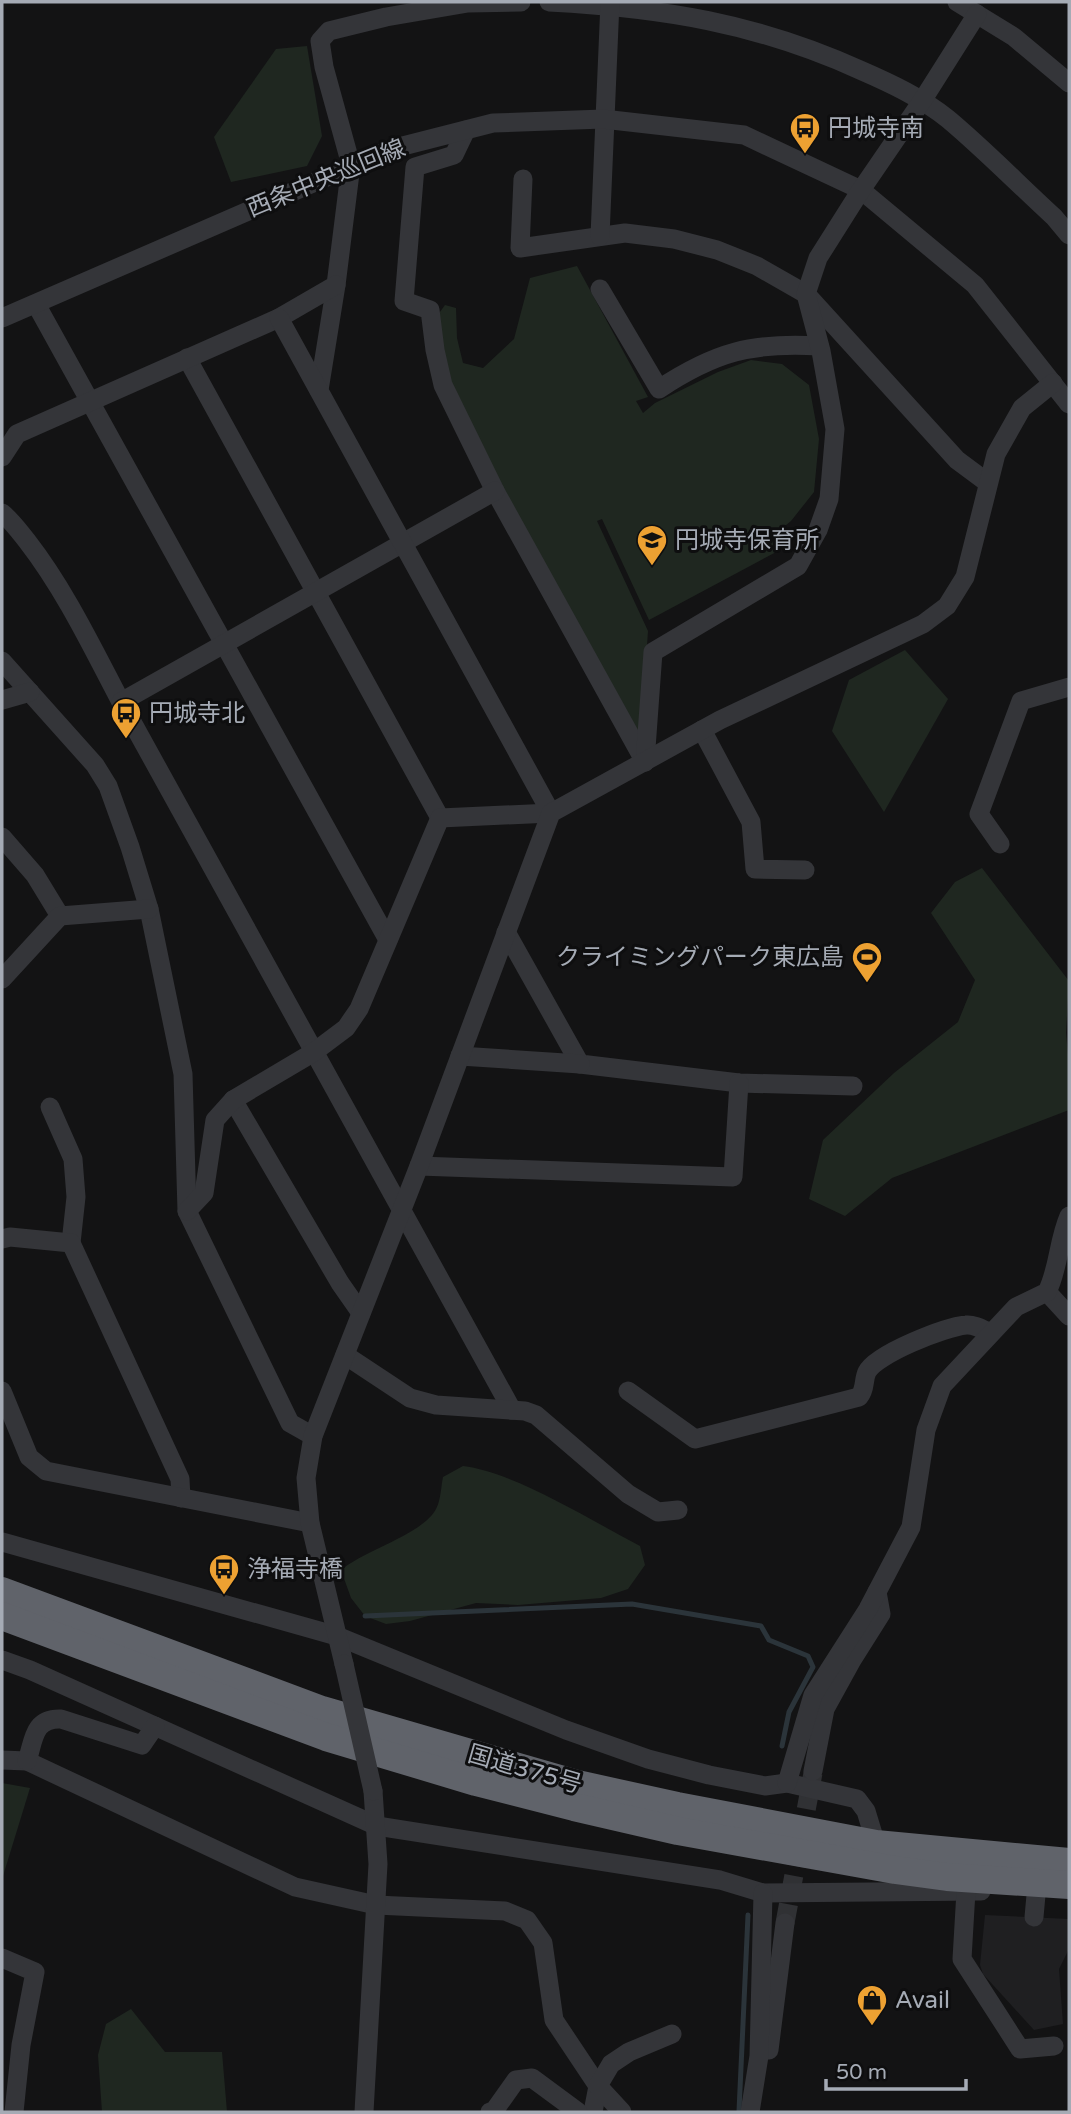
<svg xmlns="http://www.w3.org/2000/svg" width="1071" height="2114" font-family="'Varela Round','Noto Sans JP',sans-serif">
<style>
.built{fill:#1f1f21}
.green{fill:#1f2720}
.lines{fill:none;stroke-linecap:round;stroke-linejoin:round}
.stream{stroke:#2b343a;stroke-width:5}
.minor-tunnel{stroke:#303134;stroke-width:19;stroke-dasharray:19 10;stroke-linecap:butt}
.minor{stroke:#343539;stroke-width:19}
.highway{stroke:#60636a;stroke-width:28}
.minor-bridge{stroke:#343539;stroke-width:19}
.labels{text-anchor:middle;stroke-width:6;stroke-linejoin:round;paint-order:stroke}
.poi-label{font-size:24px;fill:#a5abb5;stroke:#0e0e0f;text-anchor:start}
.street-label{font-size:24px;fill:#a5abb5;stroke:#0e0e0f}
</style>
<rect width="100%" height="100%" fill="#131314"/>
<polygon class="built" points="985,1915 1069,1919 1069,1949 1059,1969 1063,2024 1034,2030 983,1974 980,1965"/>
<g class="green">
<polygon points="307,46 322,136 307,166 231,182 214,137 276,49"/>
<polygon points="577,266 648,397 636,401 643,413 655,403 718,372 751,360 782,364 809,385 819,439 814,492 791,521 780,530 767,531 778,551 649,620 602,519 597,521 648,631 641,733 635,728 516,515 448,377 437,316 445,305 456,308 457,338 463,363 483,368 514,339 530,278"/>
<polygon points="905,650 948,699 884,812 832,731 849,680"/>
<polygon points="982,868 1069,981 1066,1033 1069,1065 1069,1110 892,1178 845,1216 809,1199 823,1140 894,1073 958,1022 975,980 931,913 955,882"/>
<path d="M 463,1466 C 514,1472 592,1521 640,1546 L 645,1565 L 628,1589 L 601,1598 L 518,1605 L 476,1603 L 410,1621 L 386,1624 L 365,1616 L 351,1598 L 341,1570 C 365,1550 423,1534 436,1509 C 441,1500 441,1486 443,1477 Z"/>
<polygon points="2,1783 30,1788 3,1876 2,1876"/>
<polygon points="131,2009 165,2052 222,2052 227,2112 102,2112 98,2055 106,2024"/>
</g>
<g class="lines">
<g class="stream">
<polyline points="365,1616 632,1604 761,1626 769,1640 808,1656 813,1667 789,1712 782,1746"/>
<polyline points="739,2111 748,1915"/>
</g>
<polyline class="minor-tunnel" points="785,1923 813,1773"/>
<g class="minor">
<path d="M 549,2 C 662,8 756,23 860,70 C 890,83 922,98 948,119 C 985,150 1019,185 1054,217 L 1069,235"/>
<polyline points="957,2 1014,37 1069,83"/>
<polyline points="466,130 454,155 415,167 404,301 430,310 435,350 443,385 495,491 645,762"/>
<polyline points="523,179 520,248 625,233 674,239 717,250 757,266 806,294 957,460 988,483"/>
<polyline points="600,236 610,2"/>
<path d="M 600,289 L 659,389 C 715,352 752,342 819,346"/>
<polyline points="36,304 388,940"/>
<polyline points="2,318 391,149 493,123 603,119 744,135 861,190 975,285 1069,404"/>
<polyline points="187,358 440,818"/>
<polyline points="319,390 336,285 351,165 324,67 320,41 329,31 386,17 468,3 521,2"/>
<polyline points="2,457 17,434 279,318 336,285"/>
<path d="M 2,513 C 12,521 19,531 27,541 C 65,590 92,647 121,702 L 512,1410"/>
<polyline points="2,661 95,765 108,786 130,847 149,909 183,1074 187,1211 290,1423 313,1436"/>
<polyline points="2,700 30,692"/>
<polyline points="121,702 495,491"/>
<polyline points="702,730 751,822 755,869 805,870"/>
<polyline points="645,762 653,652 798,566 818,530 829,499 835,429 821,351 806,294 818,258 861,190 922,101 977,14"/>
<polyline points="2,837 35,875 60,916"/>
<polyline points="1000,844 979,814 1021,701 1069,687"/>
<polyline points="506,932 580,1064 739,1083 853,1086"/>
<polyline points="2,979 60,916 149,909"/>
<polyline points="460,1056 580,1064"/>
<polyline points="233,1100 340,1283 361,1313"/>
<polyline points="50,1107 73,1159 76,1197 71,1243"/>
<polyline points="419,1166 733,1177 739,1083"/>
<polyline points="187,1211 204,1193 215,1120 233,1100 314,1052 346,1028 359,1009 440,818 551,813 279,318"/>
<polyline points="2,1239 10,1237 71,1243 180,1479 181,1498"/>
<polyline points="1047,1292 1069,1316"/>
<polyline points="345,1355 410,1398 436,1405 525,1411 536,1415 628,1494 658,1512 678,1510"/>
<polyline points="2,1391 29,1457 46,1471 310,1523"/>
<path d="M 628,1391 L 695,1439 L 859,1397 C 866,1389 863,1380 867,1372 C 876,1354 945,1327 966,1325 C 974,1324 984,1330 991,1333"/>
<polyline points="2,1542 337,1636 566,1730 648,1759 709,1775 765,1786 787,1783 857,1799 866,1811 876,1844"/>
<polyline points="2,1660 30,1670 377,1826 720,1880 763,1893 981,1891"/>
<polyline points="344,1664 310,1523 306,1478 313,1436 419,1166 551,813 720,720 923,624 947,606 965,577 996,454 1022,408 1053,383"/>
<polyline points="2,1760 27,1761 295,1887 376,1905 505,1911 527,1920 543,1943 554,2020 598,2086 593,2112"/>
<path d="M 27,1761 C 34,1740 33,1718 61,1719 L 142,1745 L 155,1726"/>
<polyline points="813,1771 825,1709 852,1660 881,1614 877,1592"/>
<path d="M 787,1783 L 813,1695 L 868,1609 L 911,1527 L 926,1430 L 942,1386 L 1016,1307 L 1047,1292 C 1059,1268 1058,1241 1069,1216"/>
<polyline points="966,1891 962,1959 1020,2049 1054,2046"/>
<polyline points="1034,1917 1037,1884"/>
<polyline points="2,1958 35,1972 21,2045 14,2112"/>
<polyline points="769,2050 785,1923"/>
<polyline points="364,2112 378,1864 373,1791"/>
<polyline points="490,2112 494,2111 516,2080 532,2078 578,2112"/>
<polyline points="622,2112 598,2086 611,2064 629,2052 672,2034"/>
<polyline points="750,2112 759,2056 763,1893"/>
</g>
<g class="highway">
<polyline points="2,1591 322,1710 577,1784 677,1806 876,1844 1069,1862"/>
<polyline points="2,1616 326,1737 476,1782 574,1807 678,1831 895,1870 947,1877 1069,1885"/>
</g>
<polyline class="minor-bridge" points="344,1664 373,1791"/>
</g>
<defs>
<g id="bus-pin" transform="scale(1.575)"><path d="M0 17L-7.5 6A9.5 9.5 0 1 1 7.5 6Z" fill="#eda132" stroke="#0e0e0f"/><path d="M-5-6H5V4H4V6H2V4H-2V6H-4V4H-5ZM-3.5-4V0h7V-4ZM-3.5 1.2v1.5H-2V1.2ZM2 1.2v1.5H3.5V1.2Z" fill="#111"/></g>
<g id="school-pin" transform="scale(1.575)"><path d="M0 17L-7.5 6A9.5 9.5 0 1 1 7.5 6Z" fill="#eda132" stroke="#0e0e0f"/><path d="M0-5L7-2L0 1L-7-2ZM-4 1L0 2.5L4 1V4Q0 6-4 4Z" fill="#111"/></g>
<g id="stadium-pin" transform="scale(1.575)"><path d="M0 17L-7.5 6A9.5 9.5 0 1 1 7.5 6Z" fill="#eda132" stroke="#0e0e0f"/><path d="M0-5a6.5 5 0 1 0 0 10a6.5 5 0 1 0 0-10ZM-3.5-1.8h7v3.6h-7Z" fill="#111"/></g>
<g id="shop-pin" transform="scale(1.575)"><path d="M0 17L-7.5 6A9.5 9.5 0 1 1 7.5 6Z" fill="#eda132" stroke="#0e0e0f"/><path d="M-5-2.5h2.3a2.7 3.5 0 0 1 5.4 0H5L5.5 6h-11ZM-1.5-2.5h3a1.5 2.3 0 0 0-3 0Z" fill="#111"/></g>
</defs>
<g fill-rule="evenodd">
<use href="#bus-pin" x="805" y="128"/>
<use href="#school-pin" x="652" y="540"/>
<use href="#bus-pin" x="126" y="713"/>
<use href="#stadium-pin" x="867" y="957"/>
<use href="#bus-pin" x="224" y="1569"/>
<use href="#shop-pin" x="872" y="2000"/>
</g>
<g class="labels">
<g class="poi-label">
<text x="828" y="136">円城寺南</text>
<text x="675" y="548">円城寺保育所</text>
<text x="149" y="721">円城寺北</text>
<text x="844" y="965" text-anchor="end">クライミングパーク東広島</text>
<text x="247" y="1577">浄福寺橋</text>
<text x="895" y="2008">Avail</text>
</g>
<g class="street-label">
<text transform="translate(326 178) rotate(-22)" y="8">西条中央巡回線</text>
<text transform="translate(525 1769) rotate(16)" y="8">国道375号</text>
</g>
</g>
<rect width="1071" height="2114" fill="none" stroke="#a5abb5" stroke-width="7"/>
<path d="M826 2079v10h140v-10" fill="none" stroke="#a5abb5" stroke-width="3.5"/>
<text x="836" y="2079" font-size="21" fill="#a5abb5" stroke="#0e0e0f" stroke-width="5" paint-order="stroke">50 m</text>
</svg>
